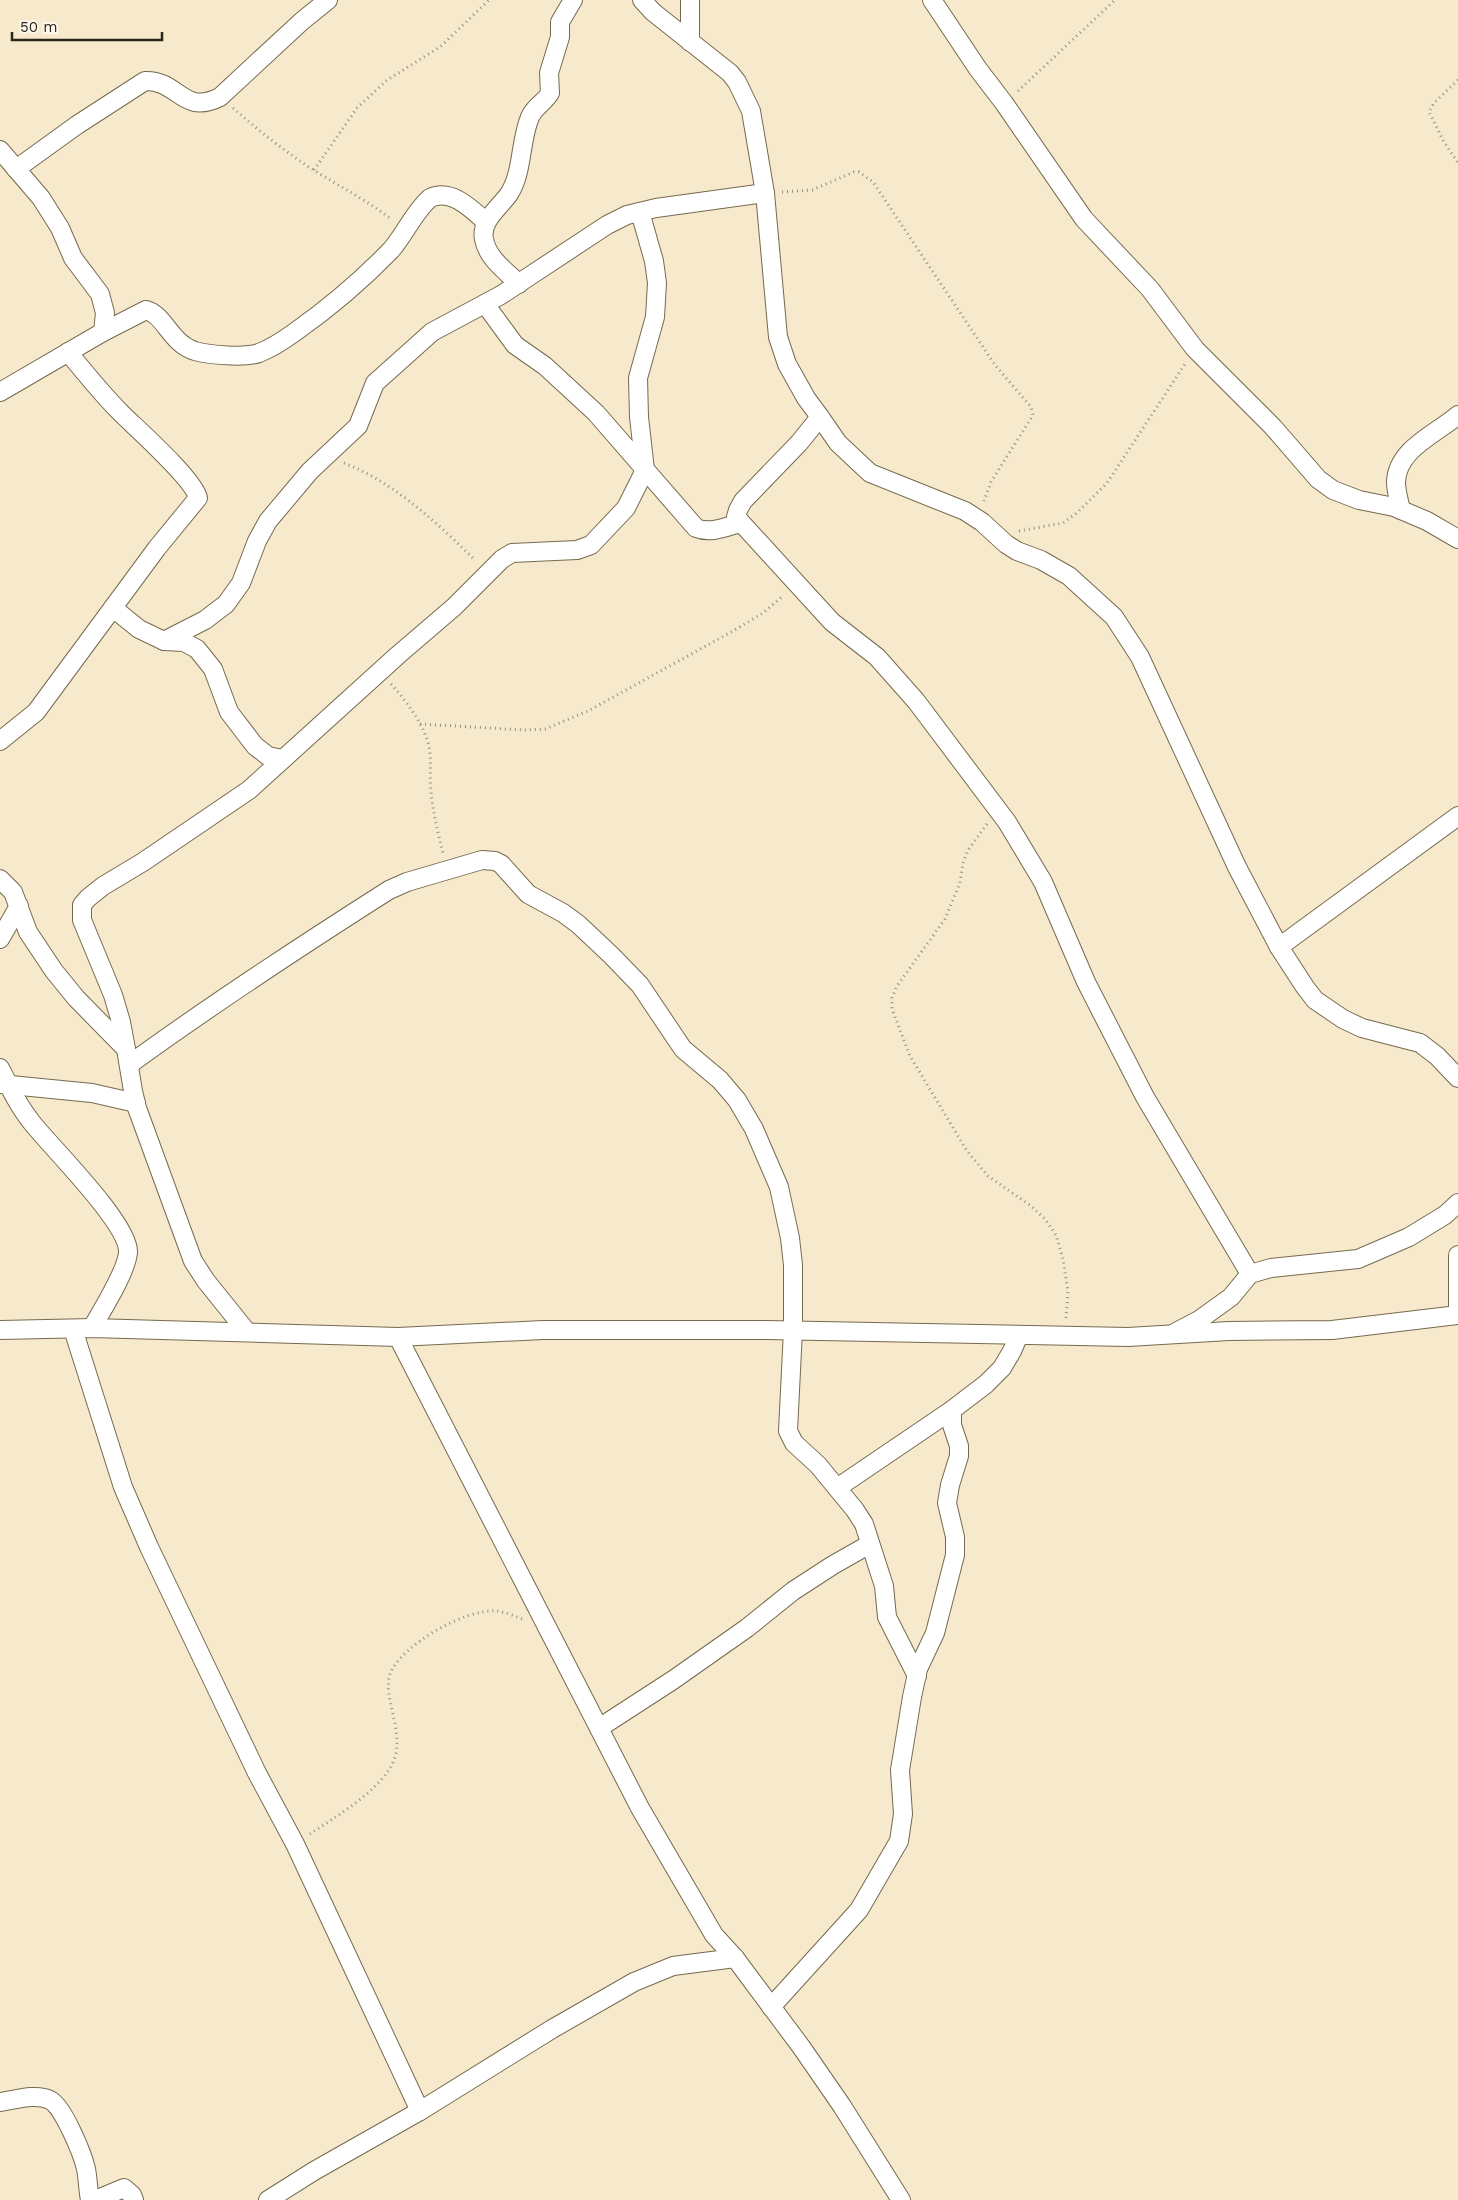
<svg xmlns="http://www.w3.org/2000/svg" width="1458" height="2200" font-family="'Work Sans',sans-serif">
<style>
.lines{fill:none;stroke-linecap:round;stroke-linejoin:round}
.minor-casing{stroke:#766a4e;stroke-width:20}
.path{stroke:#978e79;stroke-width:3;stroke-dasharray:1 4;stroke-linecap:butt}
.minor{stroke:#fff;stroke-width:18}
</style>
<rect width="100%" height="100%" fill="#f7e9cb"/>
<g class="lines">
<g class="minor-casing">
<g id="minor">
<polyline points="642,0 653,12 730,73 737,82 751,111 765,193 778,337 787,364 806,398 820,417 838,443 870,473 965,511 982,522 1006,544 1017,551 1041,560 1069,576 1114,617 1140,657 1237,867 1279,947 1305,987 1315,1000 1343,1019 1362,1028 1420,1043 1437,1056 1458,1078"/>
<polyline points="690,0 690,42"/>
<polyline points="932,0 978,69 1004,103 1084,219 1150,289 1195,349 1273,427 1318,479 1333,490 1359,500 1394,507 1427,521 1458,539"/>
<polyline points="0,150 41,198 60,228 73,258 100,294 105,313 103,332"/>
<path d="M 16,169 L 77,125 L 145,81 C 179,80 182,116 220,97 L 302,21 L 328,0"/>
<path d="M 519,284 C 506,271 487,258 484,239 C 480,221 500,207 509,194 C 523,173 520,140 530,117 C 534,107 545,102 550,93 L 549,73 L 560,37 L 560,22 L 573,0"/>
<path d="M 485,304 L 515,345 L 545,366 L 596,413 L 696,528 C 711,534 725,527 740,523"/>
<path d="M 0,392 L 103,332 L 146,310 C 165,315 170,343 195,351 C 209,355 245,358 259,353 C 272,348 284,340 295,332 C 329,308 362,280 391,250 C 405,234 414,212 430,198 C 451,188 472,209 486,222"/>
<polyline points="820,417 799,443 743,501 738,510 736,517 832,622 877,657 916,701 1007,822 1043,882 1086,982 1145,1097 1250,1274"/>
<path d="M 1401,510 C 1399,501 1396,491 1396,482 C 1397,449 1436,434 1458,415"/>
<polyline points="113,608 139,629 164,641 184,642 197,649 213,669 229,712 255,746 268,756 283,759"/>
<polyline points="164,641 205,620 226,604 241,583 257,541 268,521 310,471 358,426 375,383 432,332 501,295 607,225 627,215 656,208 765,193"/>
<path d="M 0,741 L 36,712 L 157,548 L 198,498 C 194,479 137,429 121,413 C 102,394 85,373 68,352"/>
<polyline points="0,879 13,892 28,932 54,971 76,998 126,1049 133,1091 137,1108 193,1261 206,1281 247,1332"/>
<polyline points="0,939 19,906"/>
<polyline points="1279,947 1458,816"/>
<polyline points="126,1049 121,1022 113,995 82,920 82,905 88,898 103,886 143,862 249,790 398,655 454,607 502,559 512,553 577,550 591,545 626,508 645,470 639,417 638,378 655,317 657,283 654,261 640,212"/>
<path d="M 130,1064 C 214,1003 301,946 389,890 L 407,882 L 482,860 L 495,861 L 501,864 L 528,894 L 563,913 L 578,924 L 612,956 L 640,985 L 683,1049 L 720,1080 L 737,1100 L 754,1129 L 779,1187 L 790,1238 L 793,1265 L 793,1330 L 788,1431 L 794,1443 L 818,1465 L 855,1510 L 864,1524 L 884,1586 L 887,1617 L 917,1676"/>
<path d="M 0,1068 C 10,1088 19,1107 33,1124 C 53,1149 129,1224 128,1252 C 127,1271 102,1310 92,1328"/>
<polyline points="0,1084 92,1093 136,1103"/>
<polyline points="1458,1315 1458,1255"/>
<polyline points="73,1329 123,1487 149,1547 257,1773 295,1844 420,2111"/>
<polyline points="0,1330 92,1328 398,1337 543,1330 767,1330 1128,1337 1229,1331 1332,1330 1458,1315"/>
<polyline points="1176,1332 1199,1320 1231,1297 1250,1274 1271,1268 1358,1259 1409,1237 1445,1215 1458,1203"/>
<polyline points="398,1337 640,1808 714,1935 735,1958 802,2048 842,2106 901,2200"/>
<polyline points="837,1488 952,1410 986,1384 1002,1368 1012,1351 1019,1335"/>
<polyline points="599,1728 673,1680 747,1628 793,1591 833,1565 870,1544"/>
<polyline points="771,2007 859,1910 899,1841 903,1814 900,1770 912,1697 918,1669 935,1633 955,1555 955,1537 947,1503 950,1485 959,1456 959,1446 952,1425 952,1410"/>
<path d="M 0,2102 C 15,2100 36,2093 50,2100 C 63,2106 83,2155 86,2169 C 88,2179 88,2190 90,2200"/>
<polyline points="95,2200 124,2188 132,2195 134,2200"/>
<polyline points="268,2200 314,2171 420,2111 552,2029 634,1982 673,1966 735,1958"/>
</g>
</g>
<g class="path">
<polyline points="1458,80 1434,103 1429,112 1444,142 1458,163"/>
<polyline points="1018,91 1115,0"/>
<path d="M 233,108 C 258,130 284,151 312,169 C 339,186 366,200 391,219"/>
<polyline points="314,170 357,108 387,80 440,47 489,0"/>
<polyline points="782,192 812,190 854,172 859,172 873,182 995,365 1031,407 1033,415 991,482 984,501"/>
<path d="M 344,463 C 395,483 436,522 475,560"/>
<polyline points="1019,531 1063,523 1078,512 1107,483 1185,364"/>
<path d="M 391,684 C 407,702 423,723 429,746 C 432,762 429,777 431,792 C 433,813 438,833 443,853"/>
<polyline points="420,724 524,730 545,729 588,711 733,631 763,613 783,596"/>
<polyline points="987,824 968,850 963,863 960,883 945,919 897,986 892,998 892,1009 910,1056 967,1151 988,1176 1031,1206 1045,1219 1056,1235 1063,1259 1068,1292 1066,1318"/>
<path d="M 310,1834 C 335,1817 383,1789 394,1760 C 405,1731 382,1697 390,1674 C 401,1645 466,1608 497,1611 C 505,1612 514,1616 522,1619"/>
</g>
<use href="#minor" class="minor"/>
</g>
<path d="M12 32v8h150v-8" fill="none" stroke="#2c271c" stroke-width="2.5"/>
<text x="20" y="32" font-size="15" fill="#2c271c" stroke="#fdf7eb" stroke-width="4" paint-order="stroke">50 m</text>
</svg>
